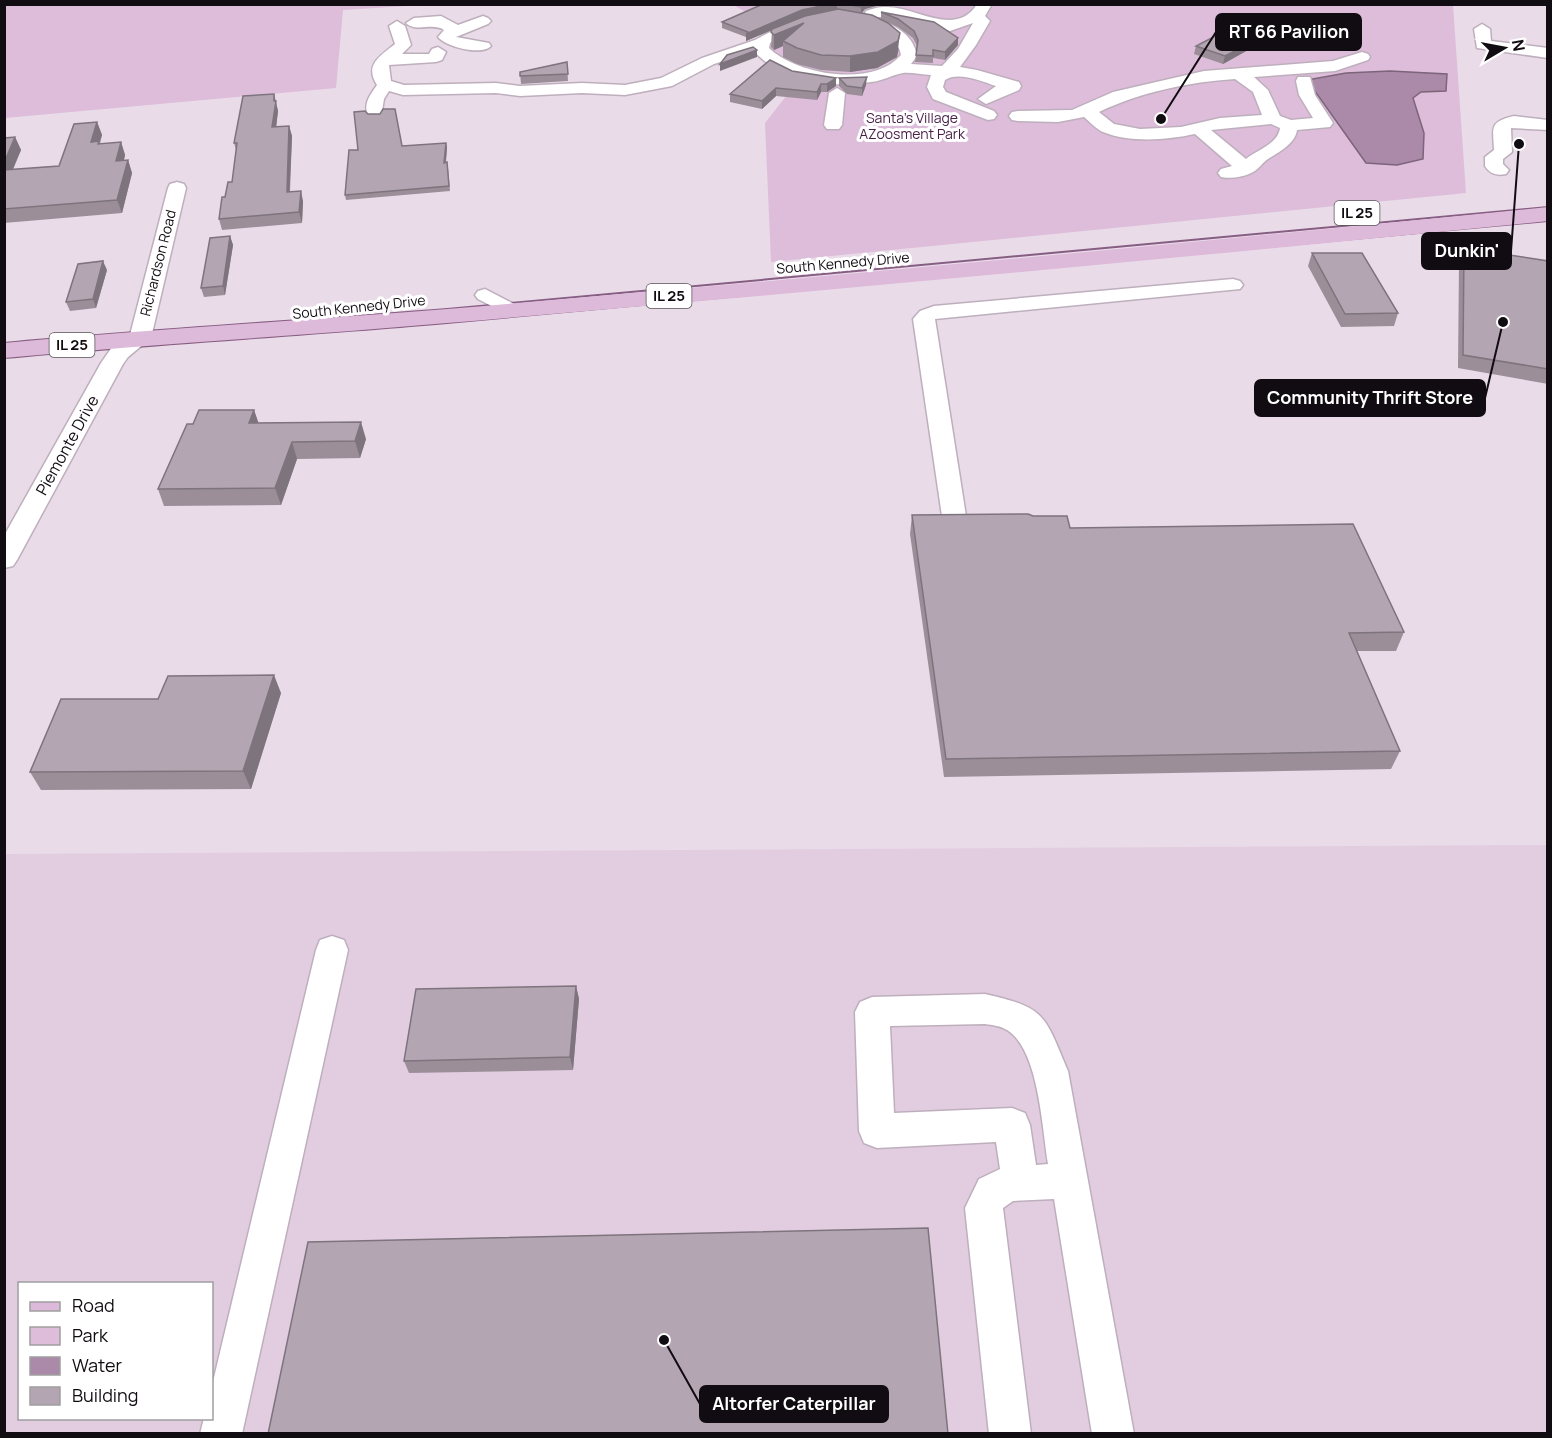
<svg xmlns="http://www.w3.org/2000/svg" width="1552" height="1438" font-family="Manrope,sans-serif">
<style>
.built{fill:#e2cde0;fill-rule:evenodd}
.green{fill:#ddbdda}
.water{fill:#aa8aa8;stroke:#7c647b;stroke-width:1.5}
.lines{fill:none;stroke-linecap:round;stroke-linejoin:round}
.minor-casing{stroke:#beafbd;stroke-width:3}
.major-casing{stroke:#875e83;stroke-width:2}
.minor{fill:#fff;fill-rule:evenodd}
.major{fill:#ddb9da;fill-rule:evenodd}
.wall{fill:#9b8e99}
.shaded-wall{fill:#7e747d}
.building{fill:#b4a5b2;stroke:#7e747d;stroke-width:1.5}
.labels{text-anchor:middle;stroke-width:6;stroke-linejoin:round;paint-order:stroke}
.far-park-label{font-size:14px;fill:#481e47;stroke:#fff}
.far-street-label{font-size:14px;fill:#110c11;stroke:#fff}
.shield{fill:#fff;stroke:#585558;stroke-width:1.5}
.shield-label{font-size:15px;font-weight:bold;fill:#110c11}
.street-label{font-size:16px;fill:#110c11;stroke:#fff}
.leader{fill:none;stroke:#110c11;stroke-width:2}
.callout-dot{fill:#110c11;stroke:#fff;stroke-width:2}
.callout{fill:#110c11;stroke:#110c11;stroke-width:2}
.callout-label{font-size:18px;text-anchor:middle;font-weight:bold;fill:#fff}
</style>
<rect width="100%" height="100%" fill="#eadbe9"/>
<path class="built" d="M 1547,845 L 1547,1433 L 5,1433 L 4,854 ZM 20,1284 L 212,1284 L 212,1418 L 20,1418 Z"/>
<g class="green">
<polygon points="5,5 423,5 343,10 336,88 5,118"/>
<polygon points="733,5 1453,5 1466,193 771,262 765,123 798,81 770,72 760,47 778,29"/>
</g>
<polygon class="water" points="1390,71 1447,74 1446,91 1421,92 1413,98 1424,133 1423,159 1397,165 1366,163 1307,80 1346,73"/>
<g class="lines">
<g class="minor-casing">
<g id="minor">
<path d="M 977,4 L 992,4 L 985,16 L 990,21 L 976,45 L 960,67 L 977,70 L 1019,82 L 1021,86 L 1019,90 L 986,104 L 978,99 L 996,86 C 981,81 958,71 945,80 L 943,87 L 946,92 L 994,111 L 997,115 L 994,119 L 988,120 L 933,99 L 927,87 L 931,75 C 922,75 911,72 903,73 C 892,75 882,81 871,82 C 832,88 782,83 754,51 L 714,64 L 672,86 L 625,95 L 582,93 L 520,96 L 496,93 L 403,95 L 389,91 L 384,99 L 381,117 L 369,117 C 362,105 370,95 377,85 C 364,65 380,56 395,44 L 389,26 L 397,21 L 405,26 L 411,45 L 402,54 L 429,54 L 432,49 L 438,47 L 446,52 L 442,60 L 436,62 L 389,65 L 391,81 L 404,85 L 496,83 L 520,86 L 582,83 L 625,85 L 661,78 L 702,58 L 755,40 L 774,30 L 782,35 L 770,43 L 769,48 C 797,75 873,88 901,55 C 898,35 877,29 860,23 L 857,20 L 864,16 L 866,11 C 872,9 878,7 884,7 C 914,5 956,39 977,4 ZM 886,16 L 950,31 L 973,23 L 958,49 L 942,66 L 911,64 L 917,56 C 913,33 894,25 874,18 Z"/>
<path d="M 441,16 L 458,25 L 483,16 L 488,18 L 491,21 L 488,24 L 456,37 L 489,43 L 491,46 C 482,56 446,47 438,37 L 444,30 C 432,22 416,33 406,23 L 414,18 Z"/>
<polygon points="1482,24 1490,29 1491,41 1548,48 1548,58 1477,48 1474,29"/>
<path d="M 1362,52 L 1368,54 L 1370,57 L 1368,60 L 1335,71 L 1254,77 L 1268,90 L 1280,116 L 1291,120 L 1313,118 L 1299,95 L 1296,81 L 1298,77 L 1310,77 L 1315,95 L 1333,123 L 1330,127 L 1297,130 C 1295,144 1279,152 1268,159 C 1262,163 1259,169 1253,172 C 1245,177 1229,179 1221,177 L 1218,173 L 1221,169 L 1232,166 L 1195,134 C 1167,140 1130,143 1103,132 C 1096,129 1090,122 1084,117 L 1058,122 L 1018,121 L 1012,120 L 1009,116 L 1012,112 L 1018,111 L 1072,110 L 1113,92 L 1204,71 L 1333,61 ZM 1235,79 L 1253,92 L 1262,115 L 1220,118 L 1181,127 L 1140,129 L 1114,124 L 1099,112 C 1141,92 1189,82 1235,79 ZM 1271,124 L 1280,128 C 1278,144 1257,150 1246,159 L 1211,130 Z"/>
<polygon points="837,88 845,93 842,125 839,129 827,129 824,125 829,93"/>
<path d="M 1514,116 L 1548,120 L 1548,130 L 1511,128 L 1512,152 L 1503,159 L 1503,164 L 1509,170 L 1506,174 C 1497,176 1490,174 1485,166 L 1485,157 L 1494,150 C 1493,127 1489,122 1514,116 Z"/>
<polygon points="177,182 184,184 186,188 151,338 128,357 123,364 17,560 13,566 4,568 4,536 101,363 112,347 130,335 168,188 170,184"/>
<polygon points="1233,279 1240,281 1243,285 1240,289 935,319 966,516 963,522 954,524 945,522 942,516 913,319 920,311 934,306"/>
<polygon points="485,289 518,306 521,310 518,314 511,316 478,299 475,295 478,291"/>
<polygon points="332,936 344,940 348,950 242,1434 200,1434 204,1418 212,1418 212,1386 316,950 320,940"/>
<path d="M 985,994 C 1047,1008 1044,1015 1068,1071 L 1134,1434 L 1092,1434 L 1054,1199 L 1013,1201 L 1003,1208 L 1031,1434 L 989,1434 L 965,1208 L 979,1179 L 1000,1169 L 996,1142 L 877,1148 L 864,1143 L 859,1131 L 855,1012 L 860,1002 L 872,997 ZM 985,1024 C 992,1025 1001,1026 1007,1030 C 1039,1049 1042,1129 1048,1164 L 1036,1165 L 1030,1125 L 1025,1113 L 1012,1108 L 894,1113 L 890,1026 Z"/>
</g>
</g>
<g class="major-casing">
<path id="major" d="M 1548,207 L 1548,221 C 1181,258 814,292 447,323 C 299,336 152,344 4,358 L 4,343 C 152,329 299,321 447,309 C 814,278 1181,244 1548,207 Z"/>
</g>
<use href="#minor" class="minor"/>
<use href="#major" class="major"/>
</g>
<g class="wall">
<polygon points="753,4 876,4 876,6 865,9 861,13 899,49 897,57 877,68 850,72 821,70 797,64 783,57 783,46 774,50 771,47 772,30 746,41 746,37 722,28 722,22 758,7"/>
<polygon points="881,12 958,45 945,60 933,58 933,63 915,62 917,46 913,38 898,27 881,19"/>
<polygon points="1196,46 1248,50 1223,64 1194,54"/>
<polygon points="567,62 568,81 521,84 520,72"/>
<polygon points="792,71 836,78 836,86 827,92 821,92 817,100 776,96 762,109 730,102 730,94"/>
<polygon points="839,78 866,85 862,96 847,94 839,86"/>
<polygon points="274,94 278,111 276,127 289,126 292,136 290,192 303,201 302,223 222,230 219,219 225,197 232,182 236,150 234,143"/>
<polygon points="368,114 402,146 446,143 447,148 446,163 447,162 448,168 450,191 346,200 345,195"/>
<polygon points="97,122 102,135 100,144 121,142 125,155 124,161 128,160 132,173 122,213 4,223 4,138 15,137 21,150 12,170 59,166"/>
<polygon points="230,236 233,245 225,295 204,297 201,288"/>
<polygon points="1464,248 1548,261 1548,384 1458,368 1459,261"/>
<polygon points="1312,253 1398,313 1394,326 1341,327 1308,266"/>
<polygon points="107,270 96,308 70,311 66,302"/>
<polygon points="254,410 258,423 366,439 360,458 297,459 281,505 164,506 158,489 193,424"/>
<polygon points="912,515 1033,516 1404,632 1396,651 1357,651 1400,751 1391,769 944,777 910,534"/>
<polygon points="281,693 251,789 41,790 30,772 158,699"/>
<polygon points="576,986 579,999 573,1070 409,1073 404,1061"/>
</g>
<g class="shaded-wall">
<polygon points="831,4 837,4 837,10 802,17 746,41 746,34 802,10"/>
<polygon points="864,4 876,4 876,6 865,9 861,14 861,7"/>
<polygon points="804,23 783,41 783,46 774,50 774,35"/>
<polygon points="900,33 897,57 877,68 850,72 850,56"/>
<polygon points="958,38 958,45 945,60 945,52"/>
<polygon points="1250,43 1248,50 1223,64 1225,56"/>
<polygon points="757,50 757,57 720,71 720,64"/>
<polygon points="867,77 866,85 862,96 862,88"/>
<polygon points="836,78 836,86 827,92 827,84"/>
<polygon points="821,84 821,92 817,100 817,92"/>
<polygon points="776,88 776,96 762,109 762,101"/>
<polygon points="274,94 278,111 275,137 272,127"/>
<polygon points="97,122 102,135 99,143 103,154 91,142"/>
<polygon points="289,126 292,136 289,202 287,192"/>
<polygon points="15,137 21,150 7,184 4,178 4,163"/>
<polygon points="121,142 125,155 120,174 116,161"/>
<polygon points="446,143 447,148 445,168 444,163"/>
<polygon points="128,160 132,173 122,213 117,200"/>
<polygon points="301,191 303,201 302,223 299,212"/>
<polygon points="230,236 233,245 225,295 223,286"/>
<polygon points="103,261 107,270 96,308 93,299"/>
<polygon points="254,410 260,427 249,423"/>
<polygon points="361,422 366,439 360,458 355,441"/>
<polygon points="292,442 297,459 281,505 275,488"/>
<polygon points="274,675 281,693 251,789 243,771"/>
<polygon points="576,986 579,999 573,1070 570,1057"/>
</g>
<g class="building">
<polygon points="763,4 831,4 802,10 746,34 748,32 722,22"/>
<polygon points="844,4 864,4 861,7"/>
<polygon points="838,9 872,15 888,23 900,33 898,41 878,52 850,56 821,55 797,48 783,41 804,23 774,35 771,32 772,29 805,16"/>
<polygon points="881,12 934,22 958,38 945,52 933,50 933,56 916,55 918,40 914,31 898,19"/>
<polygon points="1221,33 1250,43 1225,56 1196,46"/>
<polygon points="753,47 757,50 720,64 727,55"/>
<polygon points="770,60 792,71 836,78 827,84 821,84 817,92 776,88 762,101 730,94"/>
<polygon points="567,62 568,74 520,76 520,72"/>
<polygon points="867,77 862,88 847,86 839,78"/>
<polygon points="274,94 274,101 276,101 272,127 289,126 287,192 301,191 299,212 219,219 222,197 225,197 228,182 232,182 237,143 234,143 243,96"/>
<polygon points="383,109 395,109 402,146 446,143 444,163 447,162 449,186 345,195 349,150 358,150 354,112 365,111 368,114 380,114"/>
<polygon points="97,122 91,142 99,141 98,144 121,142 116,161 128,160 117,200 4,209 4,170 59,166 74,124"/>
<polygon points="15,137 4,163 4,138"/>
<polygon points="230,236 223,286 201,288 210,238"/>
<polygon points="1464,248 1548,261 1548,369 1463,355"/>
<polygon points="1312,253 1362,253 1398,313 1345,314"/>
<polygon points="103,261 93,299 66,302 78,264"/>
<polygon points="199,410 254,410 249,423 361,422 355,441 292,442 275,488 158,489 187,424 193,424"/>
<polygon points="1028,514 1033,516 1067,516 1070,528 1353,524 1404,632 1349,633 1400,751 946,759 912,515"/>
<polygon points="274,675 243,771 30,772 61,699 158,699 168,676"/>
<polygon points="576,986 570,1057 404,1061 416,989"/>
<polygon points="928,1228 948,1434 268,1434 308,1242"/>
</g>
<g class="labels">
<g class="far-park-label">
<text x="912" y="123">Santa's Village<tspan x="912" dy="16">AZoosment Park</tspan></text>
</g>
<g class="far-street-label">
<text transform="translate(158 263) rotate(-76)" y="5">Richardson Road</text>
<text transform="translate(843 263) rotate(-5)" y="5">South Kennedy Drive</text>
<text transform="translate(359 307) rotate(-6)" y="5">South Kennedy Drive</text>
</g>
<g class="shield">
<rect x="1334.5" y="201" width="45" height="24" rx="4.5"/>
<rect x="646.5" y="284" width="45" height="24" rx="4.5"/>
<rect x="49.5" y="333" width="45" height="24" rx="4.5"/>
</g>
<g class="shield-label">
<text x="1357" y="218">IL 25</text>
<text x="669" y="301">IL 25</text>
<text x="72" y="350">IL 25</text>
</g>
<g class="street-label">
<text transform="translate(67 445) rotate(-61)" y="6">Piemonte Drive</text>
</g>
</g>
<path class="leader" d="M1161 119L1216 32M1519 144L1511 251M1503 322L1485 398M664 1340L700 1404"/>
<g class="callout-dot">
<circle cx="1161" cy="119" r="6"/>
<circle cx="1519" cy="144" r="6"/>
<circle cx="1503" cy="322" r="6"/>
<circle cx="664" cy="1340" r="6"/>
</g>
<g class="callout">
<rect x="1216" y="14" width="145" height="36" rx="6"/>
<rect x="1422" y="233" width="89" height="36" rx="6"/>
<rect x="1255" y="380" width="230" height="36" rx="6"/>
<rect x="700" y="1386" width="188" height="36" rx="6"/>
</g>
<g class="callout-label">
<text x="1289" y="38">RT 66 Pavilion</text>
<text x="1467" y="257">Dunkin'</text>
<text x="1370" y="404">Community Thrift Store</text>
<text x="794" y="1410">Altorfer Caterpillar</text>
</g>
<rect width="1552" height="1438" fill="none" stroke="#110c11" stroke-width="12"/>
<rect x="18" y="1282" width="195" height="138" fill="#ffffff" stroke="#a09ea0" stroke-width="1.5"/>
<rect x="30" y="1302" width="30" height="9" fill="#ddb9da" stroke="#a09ea0" stroke-width="1.5"/>
<text x="72" y="1312" font-size="18" fill="#110c11">Road</text>
<rect x="30" y="1327" width="30" height="18" fill="#ddbdda" stroke="#a09ea0" stroke-width="1.5"/>
<text x="72" y="1342" font-size="18" fill="#110c11">Park</text>
<rect x="30" y="1357" width="30" height="18" fill="#aa8aa8" stroke="#a09ea0" stroke-width="1.5"/>
<text x="72" y="1372" font-size="18" fill="#110c11">Water</text>
<rect x="30" y="1387" width="30" height="18" fill="#b4a5b2" stroke="#a09ea0" stroke-width="1.5"/>
<text x="72" y="1402" font-size="18" fill="#110c11">Building</text>
<g transform="translate(1504 48) rotate(80)" stroke="#ffffff" stroke-width="4.5" paint-order="stroke">
<path d="M0-4.5L10 22L0 15L-10 22Z" fill="#110c11"/>
<text y="-9" font-size="16" font-weight="bold" text-anchor="middle" fill="#110c11">N</text>
</g>
</svg>
